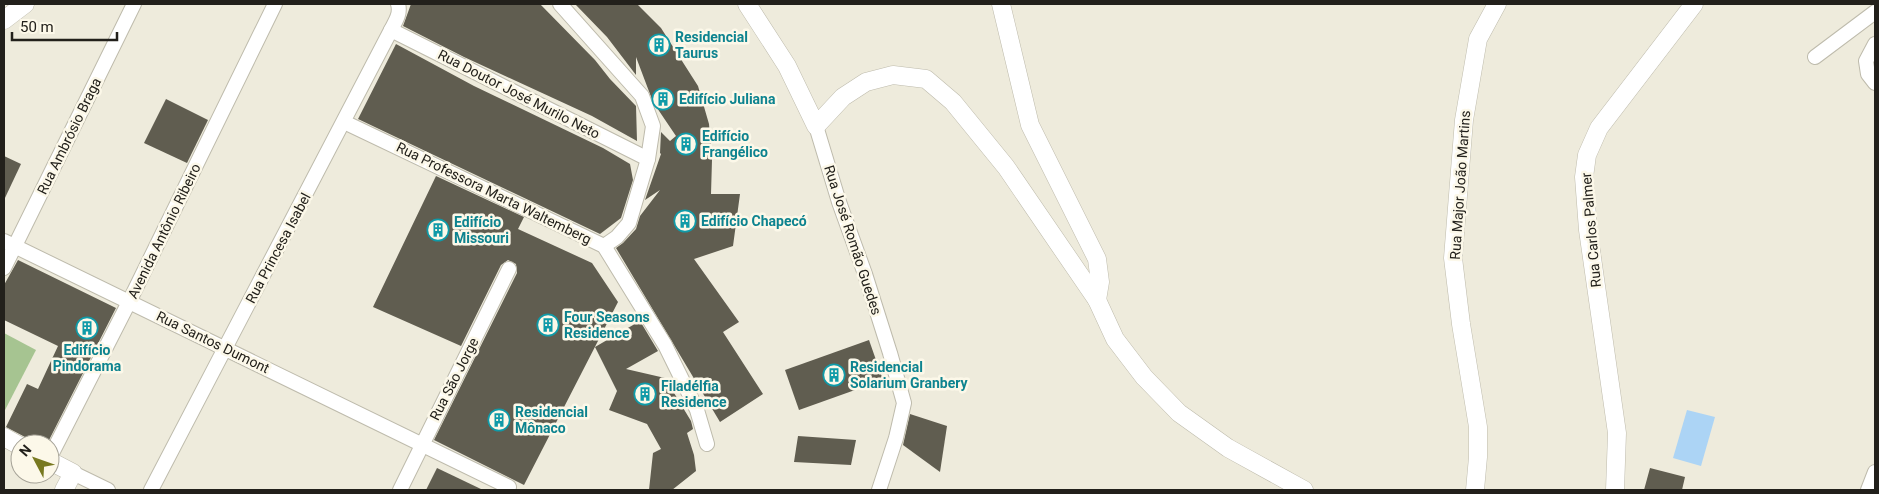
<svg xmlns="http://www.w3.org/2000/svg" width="1879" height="494" font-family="Roboto,sans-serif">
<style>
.green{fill:#a6c491}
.water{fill:#acd4f5}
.building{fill:#605d50}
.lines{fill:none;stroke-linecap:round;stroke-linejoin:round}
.minor-casing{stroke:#bebbac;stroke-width:16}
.tertiary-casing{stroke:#bebbac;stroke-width:19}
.minor{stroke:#fff;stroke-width:14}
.tertiary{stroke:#fff;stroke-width:18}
.labels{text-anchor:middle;stroke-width:5;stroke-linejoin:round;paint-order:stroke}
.culture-label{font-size:14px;font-weight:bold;fill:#0d838f;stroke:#fcf8e9;text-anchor:start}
.street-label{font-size:14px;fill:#22201b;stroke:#fcf8e9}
</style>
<rect width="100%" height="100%" fill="#eeebdc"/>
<polygon class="green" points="4,333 36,350 4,412"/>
<polygon class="water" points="1687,410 1715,417 1701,466 1673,458"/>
<g class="building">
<polygon points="411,4 540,4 595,60 610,79 636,106 637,141 592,116 464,57 403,26"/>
<polygon points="575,4 637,4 661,28 698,86 709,124 712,160 711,194 740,194 733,246 694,259 739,322 723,332 763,394 720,422 616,248 623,243 636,229 640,216 660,190 645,200 661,154 660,153 661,132 670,141 676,136 653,102 636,57 636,75 607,37"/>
<polygon points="396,44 474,86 603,148 630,164 633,180 621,218 600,234 358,119"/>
<polygon points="166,99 208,120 187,163 144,143"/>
<polygon points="4,156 21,164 4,200"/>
<polygon points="436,176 524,217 518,229 592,263 618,302 524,485 434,440 517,273 516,264 508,260 501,265 461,346 373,307"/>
<polygon points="18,260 116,308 47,444 34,444 25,437 6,427 27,384 38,389 58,346 4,320 4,285"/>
<polygon points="640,321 658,351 626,369 665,378 691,421 693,429 687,433 694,455 696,471 672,490 649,490 653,453 661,449 647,424 609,410 617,391 595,347"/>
<polygon points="869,340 883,380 799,410 785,370"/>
<polygon points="910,414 947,426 940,472 903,445"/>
<polygon points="798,436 856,440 851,465 794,462"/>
<polygon points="437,468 483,490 426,490"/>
<polygon points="1650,468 1685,477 1682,490 1644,490"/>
</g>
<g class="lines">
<g class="minor-casing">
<g id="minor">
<polyline points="560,4 642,96 653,126 648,159 629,223 617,237 604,246"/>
<polyline points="391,30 648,159"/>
<polyline points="1875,44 1866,61 1868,74 1875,83"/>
<polyline points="1815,57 1875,12"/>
<polyline points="344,122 604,246 665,345 697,410 707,444"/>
<polyline points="816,126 839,202 865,274 890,353 904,403 896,438 879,490"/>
<polyline points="4,241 509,487"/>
<polyline points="4,268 134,4"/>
<polyline points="50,457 129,302 275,4"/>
<polyline points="73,473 108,490"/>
<path d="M 151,490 L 391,30 C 395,22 401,14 398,4"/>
<polyline points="400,490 509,269"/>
<polyline points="1868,490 1875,472"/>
</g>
</g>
<g class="tertiary-casing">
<g id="tertiary">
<polyline points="747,4 787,66 816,126 843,97 866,82 893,75 926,79 953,102 1006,167 1097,300 1115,339 1144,377 1179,413 1228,448 1304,490"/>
<polyline points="1001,4 1030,125 1097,259 1100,282 1097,300"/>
<polyline points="4,20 25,4"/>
<polyline points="4,437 20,446"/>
<polyline points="50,461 73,473 64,490"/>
<polyline points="1475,490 1478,457 1478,427 1461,324 1453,258 1464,120 1478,39 1497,4"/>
<polyline points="1615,490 1617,433 1588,230 1584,177 1587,155 1599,128 1694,4"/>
</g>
</g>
<use href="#minor" class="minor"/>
<use href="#tertiary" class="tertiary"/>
</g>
<defs>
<g id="building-ring" transform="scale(1.125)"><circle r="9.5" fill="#fcf8e9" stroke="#0f9aa8" stroke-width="1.5"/><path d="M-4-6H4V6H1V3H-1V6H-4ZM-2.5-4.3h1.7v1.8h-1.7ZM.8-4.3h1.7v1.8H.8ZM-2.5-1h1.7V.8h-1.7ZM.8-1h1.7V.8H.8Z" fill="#0f9aa8"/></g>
</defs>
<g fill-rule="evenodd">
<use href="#building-ring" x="659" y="45"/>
<use href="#building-ring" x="663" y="99"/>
<use href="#building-ring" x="686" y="144"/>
<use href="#building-ring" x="685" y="221"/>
<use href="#building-ring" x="438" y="230"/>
<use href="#building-ring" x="548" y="325"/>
<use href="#building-ring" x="87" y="328"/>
<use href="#building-ring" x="834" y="375"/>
<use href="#building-ring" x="645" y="394"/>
<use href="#building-ring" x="499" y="420"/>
</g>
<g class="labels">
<g class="culture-label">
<text x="675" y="42">Residencial<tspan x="675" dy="16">Taurus</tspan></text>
<text x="679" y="104">Edifício Juliana</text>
<text x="702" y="141">Edifício<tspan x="702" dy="16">Frangélico</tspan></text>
<text x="701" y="226">Edifício Chapecó</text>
<text x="454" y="227">Edifício<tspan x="454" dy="16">Missouri</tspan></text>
<text x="564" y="322">Four Seasons<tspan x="564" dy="16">Residence</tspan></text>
<text x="87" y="355" text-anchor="middle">Edifício<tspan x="87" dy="16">Pindorama</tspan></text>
<text x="850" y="372">Residencial<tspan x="850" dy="16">Solarium Granbery</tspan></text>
<text x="661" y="391">Filadélfia<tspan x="661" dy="16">Residence</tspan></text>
<text x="515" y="417">Residencial<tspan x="515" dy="16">Mônaco</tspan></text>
</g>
<g class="street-label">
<text transform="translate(519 94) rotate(27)" y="5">Rua Doutor José Murilo Neto</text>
<text transform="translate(69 136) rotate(-64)" y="5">Rua Ambrósio Braga</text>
<text transform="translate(1460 185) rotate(-86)" y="5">Rua Major João Martins</text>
<text transform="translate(494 193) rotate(26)" y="5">Rua Professora Marta Waltemberg</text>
<text transform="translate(1591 230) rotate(-95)" y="5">Rua Carlos Palmer</text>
<text transform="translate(164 231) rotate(-64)" y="5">Avenida Antônio Ribeiro</text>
<text transform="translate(853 240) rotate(72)" y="5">Rua José Romão Guedes</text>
<text transform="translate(278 248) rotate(-62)" y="5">Rua Princesa Isabel</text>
<text transform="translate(213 342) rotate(26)" y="5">Rua Santos Dumont</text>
<text transform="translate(454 379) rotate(-63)" y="5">Rua São Jorge</text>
</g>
</g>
<rect width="1879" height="494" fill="none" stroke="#22201b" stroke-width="10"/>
<g transform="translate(35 459) rotate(311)"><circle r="24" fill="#fcf8e9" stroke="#a5a297"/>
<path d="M0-4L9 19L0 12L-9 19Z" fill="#787920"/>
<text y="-8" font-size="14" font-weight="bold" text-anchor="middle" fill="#22201b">N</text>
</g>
<path d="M12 32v8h105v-8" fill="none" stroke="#22201b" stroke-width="2.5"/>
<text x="20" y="32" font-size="15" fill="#22201b" stroke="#fcf8e9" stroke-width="4" paint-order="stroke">50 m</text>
</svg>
